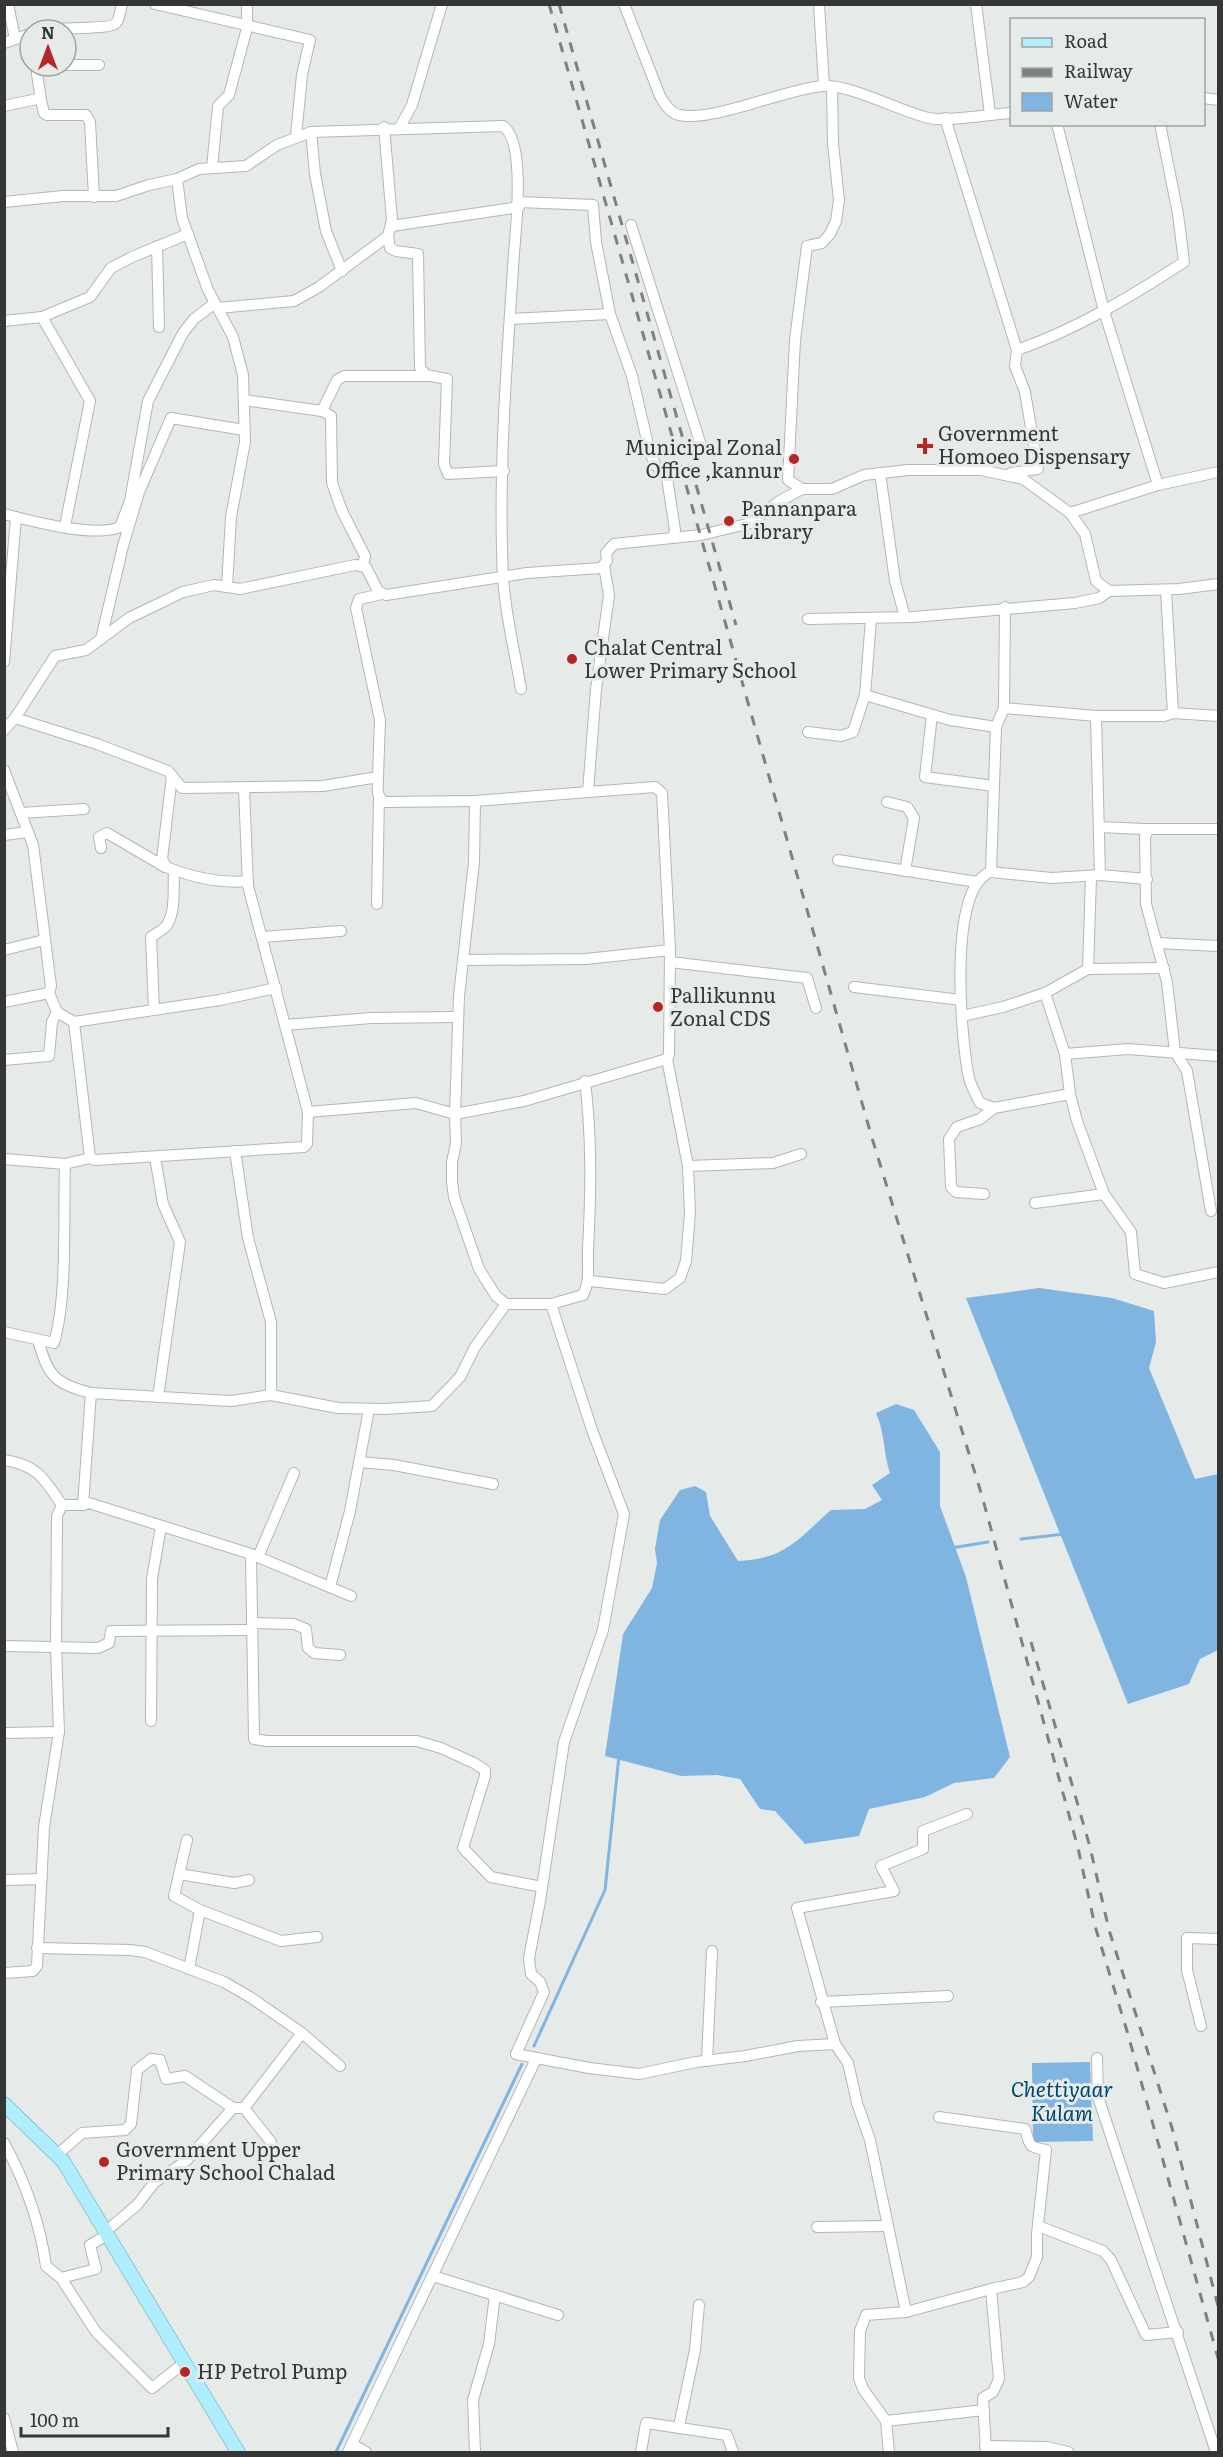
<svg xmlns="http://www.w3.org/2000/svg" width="1223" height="2457" font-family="Literata,serif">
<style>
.water{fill:#7fb5e0}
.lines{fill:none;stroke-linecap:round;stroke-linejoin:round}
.stream{stroke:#7fb5e0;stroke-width:3}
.minor-casing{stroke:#b2b7b6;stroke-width:12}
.major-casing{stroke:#61a8b6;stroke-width:15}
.minor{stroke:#fff;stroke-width:10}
.major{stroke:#afeffd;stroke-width:14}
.rail{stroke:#7e8180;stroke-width:3;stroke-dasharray:10 10;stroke-linecap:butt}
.poi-dot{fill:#b62623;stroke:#e6ebea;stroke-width:2}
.labels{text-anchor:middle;stroke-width:6;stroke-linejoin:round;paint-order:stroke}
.poi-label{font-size:20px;fill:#353736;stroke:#e6ebea;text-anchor:start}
.water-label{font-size:21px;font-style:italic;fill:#01466f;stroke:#e6ebea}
</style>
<rect width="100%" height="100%" fill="#e6ebea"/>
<g class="water">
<polygon points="1039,1288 1112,1298 1154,1311 1156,1342 1149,1368 1195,1479 1218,1474 1218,1650 1200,1659 1189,1684 1128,1704 966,1298"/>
<path d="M 896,1404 L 914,1410 L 940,1452 L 940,1506 L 966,1577 L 1010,1757 L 994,1778 L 954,1783 L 925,1797 L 869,1809 L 859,1836 L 805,1844 L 775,1811 L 760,1809 L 740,1779 L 717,1775 L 681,1776 L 605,1756 L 623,1634 L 652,1588 L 657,1563 L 655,1549 L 660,1520 L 680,1490 L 695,1486 L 706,1492 L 710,1516 L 738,1561 C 786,1559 798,1539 831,1510 L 865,1509 L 882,1500 L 872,1485 L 890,1473 C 883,1452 885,1432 876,1413 Z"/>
<polygon points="1090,2062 1093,2141 1033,2142 1032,2063"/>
</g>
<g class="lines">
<g class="stream">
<polyline points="1021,1539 1064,1534"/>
<polyline points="951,1548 988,1542"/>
<polyline points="534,2046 605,1890 619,1756"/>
<polyline points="336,2452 522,2064"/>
</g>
<g class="minor-casing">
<g id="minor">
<polyline points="8,4 15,39"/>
<polyline points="155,4 310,40 302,75 296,136"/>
<path d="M 624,4 L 660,96 C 664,103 670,113 679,115 C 715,122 784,89 823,86 C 851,84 901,112 929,118 C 947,122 991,114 1012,113"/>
<polyline points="819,4 824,86"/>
<polyline points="976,4 990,114"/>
<path d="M 45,30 C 58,27 111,30 116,23 C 120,19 120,10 122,4"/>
<polyline points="4,43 30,34"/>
<polyline points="66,65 99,65"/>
<polyline points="40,66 36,67 41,100"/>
<polyline points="1204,98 1218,100"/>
<polyline points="4,106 37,99 41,100 44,113 47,115 86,115 90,122 94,197"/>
<polyline points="945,118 1017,350"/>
<polyline points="1057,124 1104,311 1158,485"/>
<polyline points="400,127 412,105 442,4"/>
<polyline points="311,132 315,174 326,231 342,271"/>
<polyline points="212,168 218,106 229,95 247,28 247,4"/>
<polyline points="4,202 63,196 116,196 149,185 177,179"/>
<polyline points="519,202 593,205 596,242 610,314 632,376 650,453 655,464 667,478 675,530 673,538"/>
<polyline points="631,225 700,442"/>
<polyline points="392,226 519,207"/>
<polyline points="388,236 390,248 396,251 418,254 420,368 426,375 447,379 444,464 448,474 504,471"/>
<polyline points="157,246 159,327"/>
<polyline points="218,308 294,301 319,287 388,236 392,220 384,127"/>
<polyline points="510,319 610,314"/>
<polyline points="4,321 42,317"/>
<polyline points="244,400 322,411 337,380 344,376 431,376"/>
<polyline points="322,411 331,416 332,483 342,511 365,556 363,565"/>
<polyline points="880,473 895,581 905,617"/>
<path d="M 1011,473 L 1038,469 L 1025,392 L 1015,366 L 1017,350 C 1077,329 1132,296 1184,262 L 1178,214 L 1160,124"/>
<polyline points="802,489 788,480 795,340 807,246 822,243 830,234 836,221 839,200 833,144 832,87"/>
<polyline points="1070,513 1158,485 1218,472"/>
<path d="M 4,514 C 31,521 95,538 120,527 L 130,501 L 148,401 L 183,333 L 194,319 L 215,303"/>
<polyline points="65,526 90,401 42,317 90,297 111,268 132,257 188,234"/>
<polyline points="604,566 609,595 596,689 588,792 655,787 662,793 670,950 669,1055 667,1059 524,1101 455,1114 456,1143 452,1162 452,1182 454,1197 479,1269 496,1296 506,1304 551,1304 592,1430 624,1514 603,1630 564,1742 540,1901 529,1958 531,1974 540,1982 544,1992 516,2054 589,2068 639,2074 696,2062 745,2056 798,2046 835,2044 848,2063 857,2103 870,2140 906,2312 991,2289 999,2379 993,2392 983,2398 986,2452"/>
<path d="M 227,587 L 231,517 L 245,442 L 243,375 L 233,337 L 208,290 L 182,218 L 177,179 L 199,169 L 246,166 L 277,145 L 311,132 L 503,126 C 526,141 516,228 514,253 C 507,361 498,469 503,577 C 505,614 515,652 521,689"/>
<polyline points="1166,590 1173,713"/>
<polyline points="808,619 914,617 1075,603 1099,598 1109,591"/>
<polyline points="871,619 865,695 950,720 996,727 1004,708 1005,607"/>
<polyline points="101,639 123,546 139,492 171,418 244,430"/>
<polyline points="4,662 16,517"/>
<polyline points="1004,708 1096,716 1164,716 1173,713 1218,716"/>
<polyline points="932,715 925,777 994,786"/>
<polyline points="1096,716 1100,875"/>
<polyline points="15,718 55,656 86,650 129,618 183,592 214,585 240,589 355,565 366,567 378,591 386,595 527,573 601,568 607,561 606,553 614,544 701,535 751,523 778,502 802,489 832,489 864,475 908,470 981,470 1023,479 1070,513 1085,534 1096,581 1109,591 1179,589 1218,584"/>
<polyline points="4,730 15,718 97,744 168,771 182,788 323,786 378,777 380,720 356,608 359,599 382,594"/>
<polyline points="808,732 841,736 853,732 865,695"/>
<polyline points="4,770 33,845 51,986 49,993 57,1012 74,1022 220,1000 276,988"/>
<path d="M 172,776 L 162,859 L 166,867 C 192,877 220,884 248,881"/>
<path d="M 378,777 C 378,787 375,798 386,802 L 475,801 L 588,792"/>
<polyline points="887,802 907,807 914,818 905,871"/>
<polyline points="21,813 84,809"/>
<polyline points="1099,827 1144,829"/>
<polyline points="4,835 28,832"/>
<polyline points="101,848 99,837 107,833 165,867"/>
<polyline points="838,860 977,882"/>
<polyline points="991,872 996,727"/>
<polyline points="377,904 379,796"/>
<polyline points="262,937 341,931"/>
<polyline points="1157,943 1218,946"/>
<polyline points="4,950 44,940"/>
<polyline points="464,960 586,959 670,950"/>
<polyline points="670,962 807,978 816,1008"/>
<polyline points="1088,969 1091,877"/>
<polyline points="854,987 961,1000"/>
<polyline points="1045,993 1065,1054"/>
<polyline points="4,1002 49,993"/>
<path d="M 154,1010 L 151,937 C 156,933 164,930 167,925 C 176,911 173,887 174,870"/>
<polyline points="962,1016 1003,1007 1045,993 1088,969 1164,968"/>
<polyline points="74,1022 90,1158"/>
<polyline points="285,1025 371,1018 458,1017"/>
<polyline points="1218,1056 1128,1049 1065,1054 1070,1094 1077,1121 1104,1194 1131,1232 1135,1274 1164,1283 1218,1272"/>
<polyline points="4,1060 49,1056 52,1022 57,1012"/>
<path d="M 1070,1094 L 994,1108 L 980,1103 C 976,1095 971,1086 969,1078 C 961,1040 947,886 991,872 L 1052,878 L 1100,875 L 1147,879"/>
<polyline points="308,1112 416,1103 455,1114 459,996 474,862 475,801"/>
<polyline points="235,1151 248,1238 271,1322 271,1395"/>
<polyline points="155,1157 163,1204 180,1242 158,1397"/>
<polyline points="4,1159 65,1164 90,1158 95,1160 304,1147 307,1144 308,1112 248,886 244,789"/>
<polyline points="688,1166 773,1163 801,1154"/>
<polyline points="984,1194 956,1192 951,1187 949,1139 957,1127 980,1119 994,1108"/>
<polyline points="1035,1203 1104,1194"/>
<polyline points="1211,1211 1187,1071 1175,1052 1167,982 1146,904 1145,837 1148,830 1144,829 1218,829"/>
<polyline points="590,1281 665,1289 680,1278 686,1261 690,1213 688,1166 667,1059"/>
<path d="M 551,1304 L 583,1295 C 591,1279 587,1267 588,1249 C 591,1192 592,1138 585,1081"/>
<path d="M 4,1332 L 54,1343 C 68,1294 63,1216 65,1164"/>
<path d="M 38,1340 C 48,1375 54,1384 91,1393"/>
<path d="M 4,1460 C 38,1465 44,1479 62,1505"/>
<polyline points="359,1462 394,1465 493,1484"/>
<polyline points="62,1505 83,1505 91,1393 231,1401 271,1395 338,1408 385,1409 432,1406 460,1377 475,1347 506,1304"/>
<polyline points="83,1505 89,1503 251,1554 254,1739 266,1741 417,1741 441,1748 474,1763 485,1770 485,1776 463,1848 491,1877 542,1887"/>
<polyline points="251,1554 351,1596"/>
<polyline points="258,1557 294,1473"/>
<polyline points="330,1587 350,1511 369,1409"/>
<polyline points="252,1623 294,1624 306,1629 308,1648 314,1653 340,1655"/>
<polyline points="4,1646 98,1648 109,1643 111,1631 252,1630"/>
<polyline points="151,1721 152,1579 161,1526"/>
<polyline points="4,1733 59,1732"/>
<polyline points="187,1840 174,1896 200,1910 189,1969"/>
<polyline points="179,1874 234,1883 249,1880"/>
<polyline points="4,1880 42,1879"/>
<polyline points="200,1910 281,1941 317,1937"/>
<polyline points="37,1948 130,1950 145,1952 224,1982 250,1997 302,2033 340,2066"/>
<polyline points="4,1973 33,1971 37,1966 44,1827 59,1732 56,1648 57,1516 62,1505"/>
<polyline points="821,2002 948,1996"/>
<polyline points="1201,2026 1187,1970 1187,1938 1218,1939"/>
<polyline points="835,2044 797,1908 894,1891 881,1866 923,1849 923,1831 967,1814"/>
<polyline points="1097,2058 1098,2097 1216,2452"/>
<polyline points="707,2061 712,1951"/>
<polyline points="244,2108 271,2142"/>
<path d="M 939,2117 L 1025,2129 C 1031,2146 1026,2146 1046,2150 L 1037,2234 L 1037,2257 L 1029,2277 L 1023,2282 L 991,2289"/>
<path d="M 4,2143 C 25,2181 40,2224 46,2266 L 61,2278 L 96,2269 L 90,2245 L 107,2235"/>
<polyline points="57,2155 82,2133 125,2130 131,2124 137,2070 151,2059 160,2060 166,2079 185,2076 233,2108 244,2108 302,2033"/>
<polyline points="1038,2226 1103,2251 1111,2260 1146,2335 1178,2332"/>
<polyline points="817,2227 888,2226"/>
<polyline points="105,2232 137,2205 154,2183 187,2160 233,2108"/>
<polyline points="433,2276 558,2315"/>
<polyline points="61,2278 96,2332 152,2388 184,2363"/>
<polyline points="4,2418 13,2452"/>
<polyline points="886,2421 984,2410"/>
<polyline points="679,2426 695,2350 699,2305"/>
<polyline points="352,2444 366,2452"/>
<polyline points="985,2446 1046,2447 1068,2452"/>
<polyline points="348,2452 536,2059"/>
<polyline points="475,2452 473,2400 489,2344 495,2295"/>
<polyline points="641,2452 646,2423 727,2435 733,2452"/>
<polyline points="889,2452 886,2421 863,2389 859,2378 860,2331 866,2315 906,2312"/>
</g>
</g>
<g class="major-casing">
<polyline id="major" points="4,2104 63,2161 238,2452"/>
</g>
<use href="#minor" class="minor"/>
<use href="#major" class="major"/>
<g class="rail">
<polyline points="549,4 872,1138 982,1496 1078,1848 1095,1926 1127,2031 1218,2358"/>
<polyline points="559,4 736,625"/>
<polyline points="1031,1642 1090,1847 1109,1930 1172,2128 1218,2306"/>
</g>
</g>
<g class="poi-dot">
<path d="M922 437h6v6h6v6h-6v6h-6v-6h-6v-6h6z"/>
<circle cx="794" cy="459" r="6"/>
<circle cx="729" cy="521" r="6"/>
<circle cx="572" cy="659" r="6"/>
<circle cx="658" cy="1007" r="6"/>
<circle cx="104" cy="2162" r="6"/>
<circle cx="185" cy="2372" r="6"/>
</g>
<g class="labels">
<g class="poi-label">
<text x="938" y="441">Government<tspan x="938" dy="23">Homoeo Dispensary</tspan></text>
<text x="782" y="455" text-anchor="end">Municipal Zonal<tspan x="782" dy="23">Office ,kannur</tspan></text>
<text x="741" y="516">Pannanpara<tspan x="741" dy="23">Library</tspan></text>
<text x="584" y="655">Chalat Central<tspan x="584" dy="23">Lower Primary School</tspan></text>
<text x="670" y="1003">Pallikunnu<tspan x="670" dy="23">Zonal CDS</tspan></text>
<text x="116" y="2157">Government Upper<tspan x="116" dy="23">Primary School Chalad</tspan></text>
<text x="197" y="2379">HP Petrol Pump</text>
</g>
<g class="water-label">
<text x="1062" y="2097">Chettiyaar<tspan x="1062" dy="24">Kulam</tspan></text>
</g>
</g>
<rect width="1223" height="2457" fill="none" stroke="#353736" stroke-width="12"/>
<rect x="1010" y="18" width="195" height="108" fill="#e6ebea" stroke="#9fa3a2" stroke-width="1.5"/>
<rect x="1022" y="38" width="30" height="9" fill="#afeffd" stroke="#9fa3a2" stroke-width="1.5"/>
<text x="1064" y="48" font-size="18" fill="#353736">Road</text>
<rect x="1022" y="68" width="30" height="9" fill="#7e8180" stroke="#9fa3a2" stroke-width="1.5"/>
<text x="1064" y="78" font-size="18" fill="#353736">Railway</text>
<rect x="1022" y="93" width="30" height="18" fill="#7fb5e0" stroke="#9fa3a2" stroke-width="1.5"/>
<text x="1064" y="108" font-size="18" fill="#353736">Water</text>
<g transform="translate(48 48)"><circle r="28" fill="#e6ebea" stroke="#9fa3a2" stroke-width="1.5"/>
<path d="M0-4.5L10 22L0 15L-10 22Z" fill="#b62623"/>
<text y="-9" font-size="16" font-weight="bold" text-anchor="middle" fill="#353736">N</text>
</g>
<path d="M21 2427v9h147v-9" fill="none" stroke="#353736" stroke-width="3"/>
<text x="30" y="2427" font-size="18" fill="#353736" stroke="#e6ebea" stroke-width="4.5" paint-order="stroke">100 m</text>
</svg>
